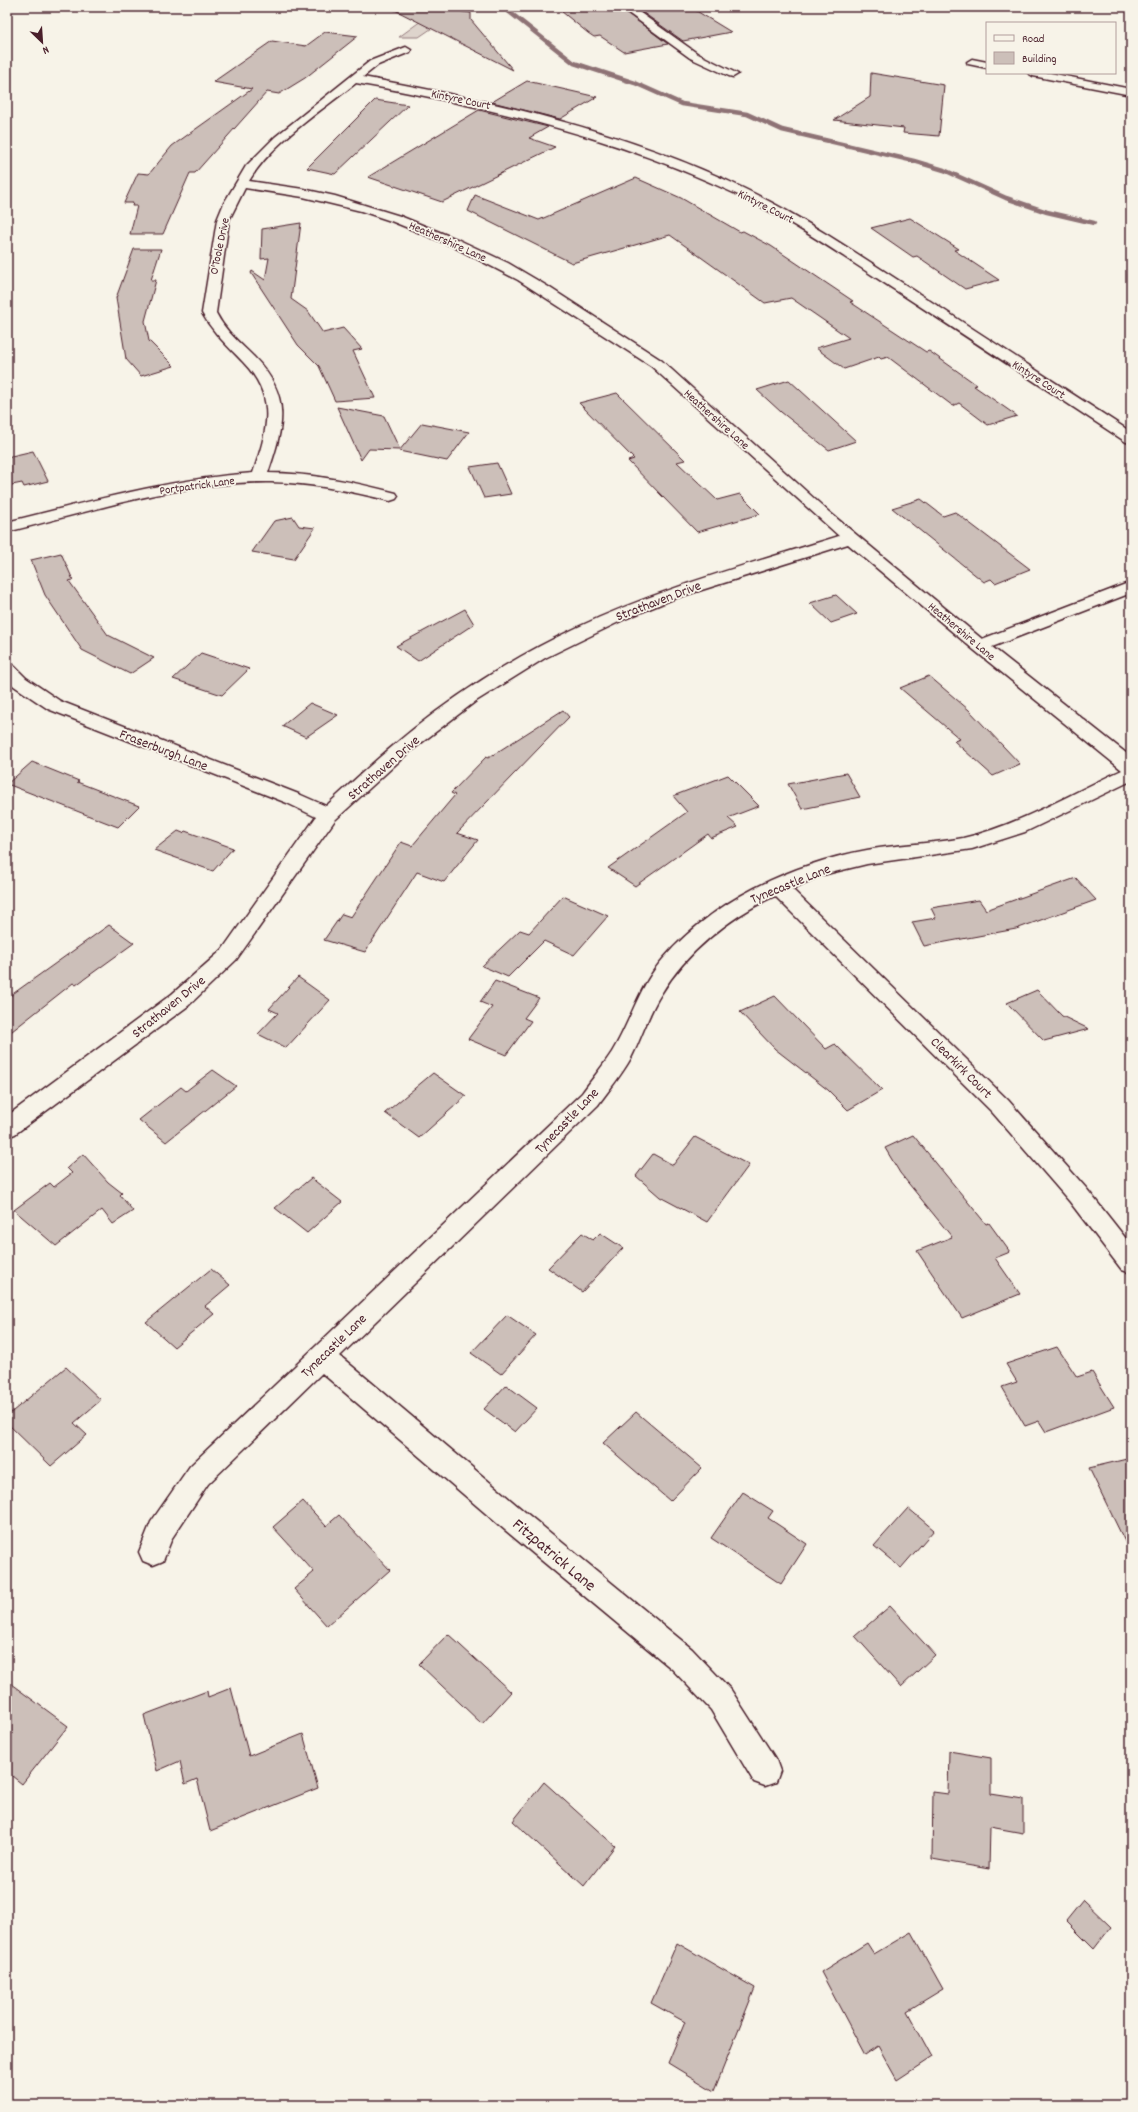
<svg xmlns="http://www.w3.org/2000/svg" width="1138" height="2112" font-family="Dekko,sans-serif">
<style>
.green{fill:#ded4cc;stroke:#947a7c}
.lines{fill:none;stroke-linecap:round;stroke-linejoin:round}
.stream{stroke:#8e7275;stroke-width:4.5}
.building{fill:#ccbfb9;stroke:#4a1f2b}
.minor-casing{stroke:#4a1f2b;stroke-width:3}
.minor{fill:#f7f3e8;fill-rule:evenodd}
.labels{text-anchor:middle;stroke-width:3.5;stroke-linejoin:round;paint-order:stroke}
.far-street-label{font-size:12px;fill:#4a1f2b;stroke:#f7f3e8}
.street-label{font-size:14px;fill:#4a1f2b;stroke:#f7f3e8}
.near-street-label{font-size:17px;fill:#4a1f2b;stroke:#f7f3e8}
</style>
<rect width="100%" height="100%" fill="#f7f3e8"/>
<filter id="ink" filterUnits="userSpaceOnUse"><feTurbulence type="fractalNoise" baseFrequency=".025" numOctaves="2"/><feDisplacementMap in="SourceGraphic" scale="8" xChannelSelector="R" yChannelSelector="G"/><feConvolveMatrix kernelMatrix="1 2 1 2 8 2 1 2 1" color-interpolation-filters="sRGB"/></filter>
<g filter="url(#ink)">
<polygon class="green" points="440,7 463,7 419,37 399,37"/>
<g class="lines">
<polyline class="stream" points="503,7 574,63 635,83 682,104 747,114 782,130 914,161 944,170 1006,198 1047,212 1094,223"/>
</g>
<g class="building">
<polygon points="389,7 430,7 471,13 471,20 513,70"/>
<polygon points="556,7 619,7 668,44 624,52 600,36 594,37 588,33"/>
<polygon points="635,7 690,7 731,32 683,41"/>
<polygon points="325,32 358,36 305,78 279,94 267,92 195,173 190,173 163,234 130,234 137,206 132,206 133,203 124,203 138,173 149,174 172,146 252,89 213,82 272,41 306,46"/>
<polygon points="871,73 944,85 939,136 903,133 904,128 834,120 870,97"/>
<polygon points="527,81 597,97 560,119 492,102"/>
<polygon points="375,100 408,105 335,174 307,168"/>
<polygon points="479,110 548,127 529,138 555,147 442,202 368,177"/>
<polygon points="636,178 681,198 740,232 743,231 771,246 853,301 850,302 926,352 929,351 977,385 974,386 1017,416 988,425 959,403 953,406 888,357 881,359 879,357 844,369 816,348 849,338 791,298 765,303 670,235 572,263 468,211 475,195 539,220"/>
<polygon points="910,218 959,249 954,250 999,280 965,289 917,256 913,257 871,228"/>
<polygon points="301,223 291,299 308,311 323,333 343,328 362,349 353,351 375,398 335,401 319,366 298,345 251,273 252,271 265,280 269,258 261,259 262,229"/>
<polygon points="134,249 161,249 151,280 156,280 145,321 149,341 174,366 141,376 126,359 116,298"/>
<polygon points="789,380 856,441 829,450 781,412 757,390"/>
<polygon points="617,393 685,460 677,462 717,500 740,494 760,514 697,532 628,461 634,459 579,403"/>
<polygon points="337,407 384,416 400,450 369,449 361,460"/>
<polygon points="422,423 469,432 447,461 399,451"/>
<polygon points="33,451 48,481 24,487 22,483 7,486 7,457"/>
<polygon points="497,463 511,494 484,498 470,467"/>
<polygon points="921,499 943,516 955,512 1030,569 995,583 991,579 984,582 892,508"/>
<polygon points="293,517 299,526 315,528 294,559 252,552 274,521"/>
<polygon points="61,553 73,580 69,581 108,635 154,658 130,674 82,650 45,595 31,560"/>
<polygon points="836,595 857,614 831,623 810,603"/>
<polygon points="465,609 474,624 418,661 396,646"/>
<polygon points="201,653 249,669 222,695 173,679"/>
<polygon points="929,676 969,710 1020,764 993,776 954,741 960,739 900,688"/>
<polygon points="310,703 338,715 306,737 282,726"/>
<polygon points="563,710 569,717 457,833 478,840 444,882 417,872 365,952 324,940 342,914 351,917 401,842 412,846 455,795 451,793 486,757 488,758"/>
<polygon points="32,762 79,781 77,782 139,806 118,827 7,784"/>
<polygon points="846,773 860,797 802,809 788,784"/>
<polygon points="728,775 759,806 728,818 738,827 711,838 708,834 635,886 608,868 687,812 673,796"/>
<polygon points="178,831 183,833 185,831 233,848 213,871 154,850"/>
<polygon points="1076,878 1096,900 1016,929 924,946 912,922 936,918 931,908 979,900 986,910"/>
<polygon points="563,896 608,916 574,955 544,941 508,977 482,966 520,930 529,933"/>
<polygon points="109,925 134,943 76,985 73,983 7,1035 7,998"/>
<polygon points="298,977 330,1000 286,1048 258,1034 278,1013 269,1009"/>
<polygon points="495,981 539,998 524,1018 531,1021 506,1055 468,1039 492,1007 480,1002"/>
<polygon points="1037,990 1062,1016 1089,1029 1044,1041 1007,1003"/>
<polygon points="775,996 826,1049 835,1044 882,1090 848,1110 828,1090 775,1049 740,1012"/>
<polygon points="213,1070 236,1086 166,1142 139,1120 181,1087 186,1091"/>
<polygon points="433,1073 466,1096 419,1138 385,1113"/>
<polygon points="913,1135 986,1224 989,1223 1010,1252 995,1258 1020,1294 962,1318 917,1251 952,1237 900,1173 885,1148"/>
<polygon points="695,1137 749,1165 707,1222 660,1197 636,1176 653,1154 673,1165"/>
<polygon points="83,1154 108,1182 122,1193 120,1195 133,1211 113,1224 102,1210 56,1246 14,1210 50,1183 54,1187 72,1173 67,1168"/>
<polygon points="311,1178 342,1202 307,1233 275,1208"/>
<polygon points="582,1233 593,1240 600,1233 623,1248 582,1292 548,1268"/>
<polygon points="211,1269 230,1285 205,1306 214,1314 174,1347 146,1322"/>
<polygon points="507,1315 536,1335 501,1374 471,1353"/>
<polygon points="1057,1347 1077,1377 1092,1372 1114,1407 1046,1432 1039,1421 1025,1426 1002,1387 1017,1382 1006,1364"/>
<polygon points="66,1367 101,1400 74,1423 87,1435 51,1466 7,1423 7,1416"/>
<polygon points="506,1385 537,1408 515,1432 484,1409"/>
<polygon points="636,1412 702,1468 670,1501 603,1443"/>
<polygon points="1131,1458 1131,1554 1089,1468"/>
<polygon points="743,1492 773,1511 768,1518 807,1544 781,1584 711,1538"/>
<polygon points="303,1501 326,1526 339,1515 390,1570 327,1626 294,1589 314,1572 273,1527"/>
<polygon points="908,1508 934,1530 901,1568 874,1546"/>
<polygon points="890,1606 935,1655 901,1687 855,1636"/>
<polygon points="448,1634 511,1692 482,1724 419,1664"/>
<polygon points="7,1681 68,1726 22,1784 7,1772"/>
<polygon points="231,1688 249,1756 303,1734 318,1788 210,1831 197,1779 185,1784 180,1761 157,1771 144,1715 207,1691 208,1697"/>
<polygon points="949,1751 991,1758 991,1794 1023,1799 1023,1833 990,1827 989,1869 932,1859 933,1792 948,1794"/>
<polygon points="544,1782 615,1846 584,1886 513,1821"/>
<polygon points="1083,1900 1111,1927 1094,1949 1066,1921"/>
<polygon points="911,1932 943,1989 907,2011 932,2057 897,2080 878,2046 865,2055 821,1972 867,1943 874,1954"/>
<polygon points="677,1943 755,1988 714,2091 668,2063 685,2022 651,2003"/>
</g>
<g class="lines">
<g class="minor-casing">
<g id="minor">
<polygon points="620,7 632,7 698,54 738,74 733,77 729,76 690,58"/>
<path d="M 406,47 L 411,50 L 410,52 L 378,65 L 363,77 C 494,101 625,131 745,189 C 801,216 853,251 904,284 C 980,333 1055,383 1131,432 L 1131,443 L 1126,442 C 1049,391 972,340 895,290 C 843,256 792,221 736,194 C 616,137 486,106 356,83 C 321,111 272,142 249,181 L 303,189 L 335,196 L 400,216 L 459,240 L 508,263 L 547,286 L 661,360 L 829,512 L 982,639 L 1131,582 L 1131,593 L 992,647 L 1131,757 L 1131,781 L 1025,832 L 972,849 L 867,864 L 822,875 L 792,889 L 1008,1100 L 1086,1188 L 1131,1245 L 1131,1273 L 1122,1270 L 1070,1202 L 992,1112 L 775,896 C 731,916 686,952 661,994 C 648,1014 642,1037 631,1058 C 622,1074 609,1090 598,1105 L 340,1356 L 525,1512 L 692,1649 L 731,1690 L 776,1760 L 780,1771 L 776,1782 L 765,1786 L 754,1782 L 711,1710 L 672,1669 L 505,1530 L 322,1373 L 208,1484 L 172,1538 L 163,1561 L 153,1565 L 143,1561 L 139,1552 L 151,1522 L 190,1466 L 582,1093 C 592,1079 603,1066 612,1052 C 631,1021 638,988 663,959 C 714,900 791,864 867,850 C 899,844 932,844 963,838 C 1017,826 1072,793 1122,770 L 974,650 L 848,544 L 673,599 L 627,618 L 545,658 L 476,701 L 408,753 L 335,820 L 236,960 L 188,1006 L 15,1134 L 7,1137 L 7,1116 L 172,994 L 222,950 L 316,817 L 287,803 L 48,709 L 14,686 L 7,679 L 7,664 L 13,665 L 26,678 L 60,701 L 301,795 L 326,806 C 348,786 370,765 393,746 C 447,700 513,657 576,628 C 661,588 750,564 839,536 L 651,366 L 518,280 L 450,245 L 391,221 L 361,211 L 303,197 L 245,188 L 229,220 L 216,313 C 225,331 240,343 254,357 C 292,396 284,426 268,473 C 312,473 354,482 396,493 L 398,496 L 396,499 L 390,501 C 351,491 311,483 271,482 C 182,481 92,511 7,532 L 7,522 C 88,502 169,479 253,473 C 267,431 278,398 243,362 C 228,346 213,333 202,313 L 217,220 L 224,203 L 246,166 L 275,137 L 370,61 Z"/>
<polygon points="972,59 987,62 987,68 968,64 967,62"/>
<polygon points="1028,73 1050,73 1131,89 1131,95 1033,76"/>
</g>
</g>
<use href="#minor" class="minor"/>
</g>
</g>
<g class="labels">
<g class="far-street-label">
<text transform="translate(461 99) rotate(12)" y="4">Kintyre Court</text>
<text transform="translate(766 206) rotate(27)" y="4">Kintyre Court</text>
<text transform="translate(448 241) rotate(24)" y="4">Heathershire Lane</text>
<text transform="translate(219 246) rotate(-78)" y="4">O'Toole Drive</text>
<text transform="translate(1039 379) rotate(33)" y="4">Kintyre Court</text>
<text transform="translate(717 419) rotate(42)" y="4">Heathershire Lane</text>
<text transform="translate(197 485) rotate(-8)" y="4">Portpatrick Lane</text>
<text transform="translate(962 631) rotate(40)" y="4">Heathershire Lane</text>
</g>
<g class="street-label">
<text transform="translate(658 600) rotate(-21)" y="5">Strathaven Drive</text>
<text transform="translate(164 749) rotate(21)" y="5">Fraserburgh Lane</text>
<text transform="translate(383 767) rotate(-41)" y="5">Strathaven Drive</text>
<text transform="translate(790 883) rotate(-22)" y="5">Tynecastle Lane</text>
<text transform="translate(168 1006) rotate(-39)" y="5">Strathaven Drive</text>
<text transform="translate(962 1067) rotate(45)" y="5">Clearkirk Court</text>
<text transform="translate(566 1120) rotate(-46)" y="5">Tynecastle Lane</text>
<text transform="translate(333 1345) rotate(-44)" y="5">Tynecastle Lane</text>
</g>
<g class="near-street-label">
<text transform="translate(555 1554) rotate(40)" y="6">Fitzpatrick Lane</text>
</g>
</g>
<rect width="1138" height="2112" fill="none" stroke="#f7f3e8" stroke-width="24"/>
<rect x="12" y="12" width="1114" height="2088" fill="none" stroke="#4a1f2b" stroke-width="1.5" filter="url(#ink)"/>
<rect x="986" y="22" width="130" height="52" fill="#f7f3e8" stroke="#b29e9c"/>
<rect x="994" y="35" width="20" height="6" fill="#f7f3e8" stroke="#b29e9c"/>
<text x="1022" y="42" font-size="12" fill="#4a1f2b">Road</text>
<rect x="994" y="52" width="20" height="12" fill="#ccbfb9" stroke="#b29e9c"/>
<text x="1022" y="62" font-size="12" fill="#4a1f2b">Building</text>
<g transform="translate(42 42) rotate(155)" stroke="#f7f3e8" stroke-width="3" paint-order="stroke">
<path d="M0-3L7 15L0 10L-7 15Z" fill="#4a1f2b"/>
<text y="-6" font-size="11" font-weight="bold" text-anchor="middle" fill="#4a1f2b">N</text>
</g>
</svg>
